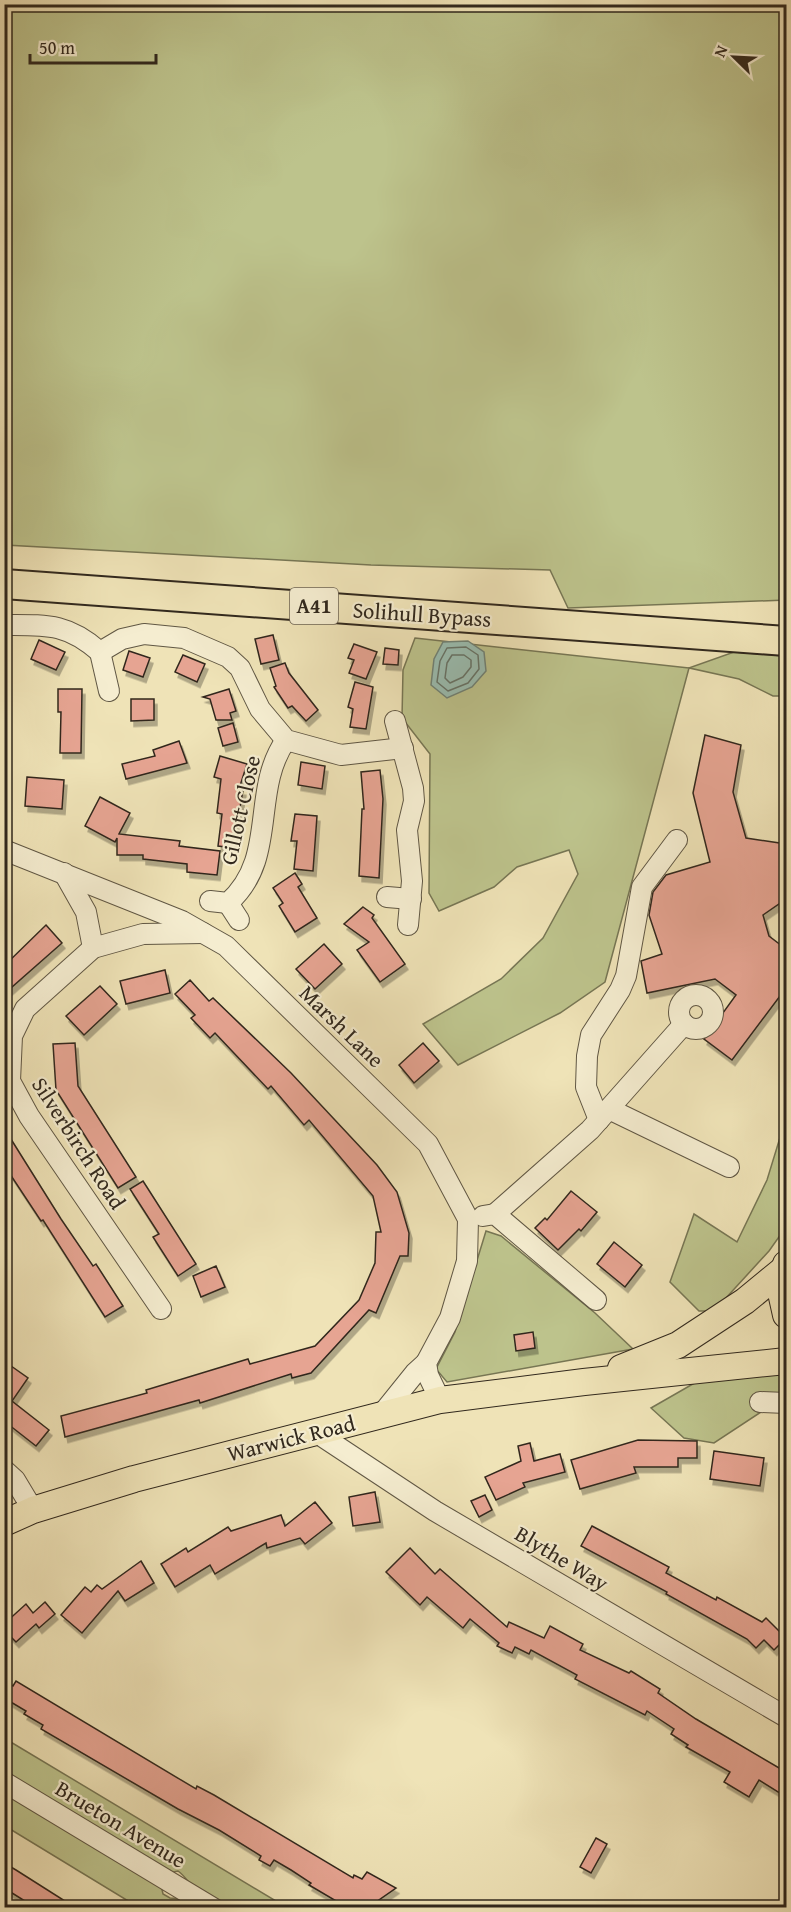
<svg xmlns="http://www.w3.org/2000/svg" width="791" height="1912" font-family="'Gentium Book Plus',serif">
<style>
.green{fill:#bdc38c;stroke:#777654;stroke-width:1.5}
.water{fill:#9abeb2;stroke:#708276;stroke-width:1.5}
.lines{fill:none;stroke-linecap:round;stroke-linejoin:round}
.shore{stroke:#667368;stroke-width:1.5}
.building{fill:#e6a492;stroke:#31281d;stroke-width:1.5;filter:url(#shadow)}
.minor-casing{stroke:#605744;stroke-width:22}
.major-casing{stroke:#31281d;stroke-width:28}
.highway-casing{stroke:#31281d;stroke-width:32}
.minor{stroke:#f5edd0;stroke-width:20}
.major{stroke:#efe3b7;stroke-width:26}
.highway{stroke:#efe3b7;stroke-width:28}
.labels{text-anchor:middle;stroke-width:4.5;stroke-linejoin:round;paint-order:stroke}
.shield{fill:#f5edd0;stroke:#6c6353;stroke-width:1.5}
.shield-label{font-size:21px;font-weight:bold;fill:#31281d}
.street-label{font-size:22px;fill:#31281d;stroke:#f5edd0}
</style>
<defs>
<filter id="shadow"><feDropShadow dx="3" dy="5.5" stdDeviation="0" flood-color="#0004"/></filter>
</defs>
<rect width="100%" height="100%" fill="#efe3b7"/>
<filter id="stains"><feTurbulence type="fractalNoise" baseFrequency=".00333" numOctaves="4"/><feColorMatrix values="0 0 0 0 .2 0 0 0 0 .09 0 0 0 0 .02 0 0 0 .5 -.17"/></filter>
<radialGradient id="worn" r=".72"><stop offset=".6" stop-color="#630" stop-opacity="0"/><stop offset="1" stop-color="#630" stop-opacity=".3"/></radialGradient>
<g class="green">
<polygon points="4,5 786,5 786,600 568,608 550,570 371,565 5,545"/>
<polygon points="415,638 689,668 734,652 786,656 786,696 773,696 739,679 689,668 605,982 560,1013 458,1065 423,1024 501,979 543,938 578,874 569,850 517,867 494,887 439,911 429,893 430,754 402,718 403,670"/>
<polygon points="786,1118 786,1227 769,1251 714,1311 699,1311 670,1282 694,1214 737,1242 767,1180"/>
<polygon points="486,1231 501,1236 595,1313 633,1349 447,1382 436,1369 455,1332"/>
<polygon points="786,1374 786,1405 764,1410 714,1443 684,1438 651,1408 698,1381"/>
<path d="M 4,1738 L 286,1907 C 253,1907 220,1912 194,1888 C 188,1882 185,1876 178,1871 L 169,1873 L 5,1773 Z"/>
<polygon points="4,1791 161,1885 163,1894 170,1898 184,1899 198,1907 138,1907 5,1826"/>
</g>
<polygon class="water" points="468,641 484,652 486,671 472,687 447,698 431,685 434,659 443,642"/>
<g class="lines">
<g class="shore">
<polygon points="466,647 478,655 479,669 468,683 448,691 437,682 440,661 447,648"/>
<polygon points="464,655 471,660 471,667 463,677 450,683 445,678 447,663 452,655"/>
</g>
</g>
<g class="building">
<polygon points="273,635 279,660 261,664 255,639"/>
<polygon points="39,640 65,652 56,670 31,659"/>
<polygon points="354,644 377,652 366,679 349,673 354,660 348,658"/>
<polygon points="385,648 399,650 398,665 383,664"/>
<polygon points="129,651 150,658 143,677 123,670"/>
<polygon points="183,655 205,664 197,682 175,672"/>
<polygon points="285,663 289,673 318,710 306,721 292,706 288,708 274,687 276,686 270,668"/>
<polygon points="355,682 373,687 366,729 350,727 353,709 348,707"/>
<polygon points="58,689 82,689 81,753 60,753 61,712 58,712"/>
<polygon points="229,689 236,711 230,713 232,720 216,720 210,699 203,697"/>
<polygon points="131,699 154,699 154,720 131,721"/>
<polygon points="233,723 238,742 223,746 218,728"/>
<polygon points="705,735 741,745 733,792 746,838 786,844 786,899 763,915 769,936 786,949 786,988 732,1060 704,1039 736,995 715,979 647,993 641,961 662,954 649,915 653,892 666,875 710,862 693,793"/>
<polygon points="179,741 187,763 126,779 122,764 155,756 153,750"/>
<polygon points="220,756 247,764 239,789 243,790 233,848 218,846 222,814 217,813 221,779 214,777"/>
<polygon points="301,762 325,766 322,789 298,785"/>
<polygon points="380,770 383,799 379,878 359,876 362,809 364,809 361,772"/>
<polygon points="27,777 64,780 62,809 25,806"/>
<polygon points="100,797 130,813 119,834 180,841 179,846 220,851 217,875 187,872 187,864 143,859 143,855 117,855 117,838 115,842 85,826"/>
<polygon points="295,814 317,816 313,871 294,869 297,841 291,841"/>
<polygon points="295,873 302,884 298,887 317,918 295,932 279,906 283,903 273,888"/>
<polygon points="363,907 374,915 372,918 405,964 380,982 357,950 369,942 344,924"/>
<polygon points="46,925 62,943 4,994 4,966"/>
<polygon points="324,944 342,964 315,989 296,969"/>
<polygon points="165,970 170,993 126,1004 120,981"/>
<polygon points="190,980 209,1001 213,998 291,1073 377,1165 397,1192 409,1233 408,1256 400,1256 376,1313 369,1310 311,1373 292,1378 291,1374 200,1403 199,1400 65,1437 61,1416 147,1393 146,1390 248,1359 250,1364 315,1346 359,1300 375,1263 376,1232 381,1232 373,1196 309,1120 304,1125 271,1086 268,1089 215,1033 210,1038 191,1018 195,1015 175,994"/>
<polygon points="100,986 117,1004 84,1035 66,1016"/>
<polygon points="75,1043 78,1086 136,1177 118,1188 56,1090 53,1044"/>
<polygon points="423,1043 439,1061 414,1083 399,1065"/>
<polygon points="4,1128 61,1219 93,1266 96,1264 123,1306 105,1317 43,1220 41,1221 4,1165"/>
<polygon points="143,1181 196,1264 178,1276 153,1237 159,1234 130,1189"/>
<polygon points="571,1191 597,1212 581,1231 579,1229 558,1250 535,1228 545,1218 547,1220"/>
<polygon points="614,1242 642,1265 625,1287 597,1264"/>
<polygon points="216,1266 225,1287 201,1297 193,1276"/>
<polygon points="533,1332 535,1348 516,1351 514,1335"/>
<polygon points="4,1361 28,1378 12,1401 49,1430 36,1446 4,1421"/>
<polygon points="638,1440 697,1441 697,1458 678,1458 678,1467 634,1467 636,1473 580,1489 571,1460"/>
<polygon points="530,1443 534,1461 560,1454 565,1472 523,1483 525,1487 496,1500 485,1477 521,1461 518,1446"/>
<polygon points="714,1451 764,1458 760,1486 710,1479"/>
<polygon points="375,1492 380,1522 353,1526 349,1497"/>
<polygon points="485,1495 492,1510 479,1517 471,1501"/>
<polygon points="315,1502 332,1523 305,1544 300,1538 267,1548 266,1543 215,1574 210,1565 175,1587 161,1564 186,1548 188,1552 228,1527 231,1531 281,1515 285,1526"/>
<polygon points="592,1526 669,1567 666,1573 716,1600 717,1597 762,1622 766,1618 786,1638 774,1650 764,1640 756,1648 747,1639 666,1594 667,1592 581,1546"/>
<polygon points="410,1548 435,1574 440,1569 507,1627 509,1622 544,1638 550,1626 583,1644 580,1650 629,1673 631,1671 660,1689 658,1693 696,1719 786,1772 786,1797 759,1780 749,1797 724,1782 730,1772 686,1747 688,1745 671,1734 674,1729 647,1711 645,1715 575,1679 577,1675 531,1650 529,1654 515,1647 512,1653 497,1646 499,1643 470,1619 463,1628 427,1597 420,1605 386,1572"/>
<polygon points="141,1561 154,1583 125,1601 118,1591 82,1633 61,1615 85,1587 91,1592 97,1585 102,1589"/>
<polygon points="45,1602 55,1614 39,1628 36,1624 16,1642 4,1630 4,1624 26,1604 33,1613"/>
<polygon points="4,1681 13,1686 16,1681 196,1789 197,1786 214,1795 353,1878 354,1875 362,1879 367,1872 396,1888 379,1900 393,1908 335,1908 338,1902 309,1885 311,1883 291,1870 274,1860 270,1866 259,1860 261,1856 219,1830 178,1809 41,1729 43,1725 24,1714 26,1711 4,1698"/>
<polygon points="596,1838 607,1844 591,1873 580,1867"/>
<polygon points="4,1863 16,1870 76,1908 36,1908 4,1888"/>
</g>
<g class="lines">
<g class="minor-casing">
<g id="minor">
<path d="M 4,625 C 47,625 67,623 100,652 L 122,639 L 144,634 L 184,638 L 228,657 L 240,668 L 260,709 L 286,740 L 341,755 L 403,748"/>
<polyline points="100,652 109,691"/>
<polyline points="395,721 413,788 414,801 407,830 412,881 408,925"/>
<polyline points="4,850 182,921 226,946 428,1144 468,1219 467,1261 450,1318 426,1363 428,1375 440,1400"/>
<polyline points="64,873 86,912 93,948"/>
<polyline points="387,897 411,899"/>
<path d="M 210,901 L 228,903 C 279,858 250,791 286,740"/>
<polyline points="228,903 239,920"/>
<circle cx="696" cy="1012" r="17"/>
<polyline points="609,1109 729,1167"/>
<polyline points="599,1120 586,1087 587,1056 591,1035 620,990 626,976 642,887 677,840"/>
<polyline points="495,1214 590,1130 684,1024"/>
<polyline points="483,1216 495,1214 596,1300"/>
<polyline points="161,1309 29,1116 10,1081 12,1036 25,1009 93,948 143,934 203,933"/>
<polyline points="760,1402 786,1403"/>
<polyline points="382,1414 415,1373 426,1363"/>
<polyline points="317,1433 435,1511 786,1717"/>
<polyline points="4,1470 15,1480 33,1510"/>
<polyline points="4,1782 213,1908"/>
</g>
</g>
<g class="major-casing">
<g id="major">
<polyline points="786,1264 780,1288 786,1315"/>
<polyline points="621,1368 678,1345 745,1301 784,1269"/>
<polyline points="4,1523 33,1510 134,1479 440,1400 584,1382 786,1361"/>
</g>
</g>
<g class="highway-casing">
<polyline id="highway" points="4,584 786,641"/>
</g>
<use href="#minor" class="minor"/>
<use href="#major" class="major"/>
<use href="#highway" class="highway"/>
</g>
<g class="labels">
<rect class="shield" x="290" y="588" width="48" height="36" rx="4.5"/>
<g class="shield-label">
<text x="314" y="613">A41</text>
</g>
<g class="street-label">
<text transform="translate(422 614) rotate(4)" y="8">Solihull Bypass</text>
<text transform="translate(240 810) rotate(-77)" y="8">Gillott Close</text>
<text transform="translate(342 1026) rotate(44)" y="8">Marsh Lane</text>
<text transform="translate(79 1143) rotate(57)" y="8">Silverbirch Road</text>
<text transform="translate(291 1438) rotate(-14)" y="8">Warwick Road</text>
<text transform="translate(562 1558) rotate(31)" y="8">Blythe Way</text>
<text transform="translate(121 1824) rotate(31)" y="8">Brueton Avenue</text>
</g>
</g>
<rect width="791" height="1912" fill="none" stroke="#efe3b7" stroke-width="24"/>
<rect x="6" y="6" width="779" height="1900" fill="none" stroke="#31281d" stroke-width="3"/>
<rect x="12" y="12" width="767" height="1888" fill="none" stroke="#31281d" stroke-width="1.5"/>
<g transform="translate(734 57) rotate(294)" stroke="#f5edd0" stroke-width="4.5" paint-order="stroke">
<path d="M0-4.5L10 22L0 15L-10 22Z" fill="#31281d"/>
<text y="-9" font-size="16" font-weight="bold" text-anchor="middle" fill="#31281d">N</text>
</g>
<path d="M30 54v9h126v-9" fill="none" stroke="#31281d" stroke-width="3"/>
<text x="39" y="54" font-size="18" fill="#31281d" stroke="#f5edd0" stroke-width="4.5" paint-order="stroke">50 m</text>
<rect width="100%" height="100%" filter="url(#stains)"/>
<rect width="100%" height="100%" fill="url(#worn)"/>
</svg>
